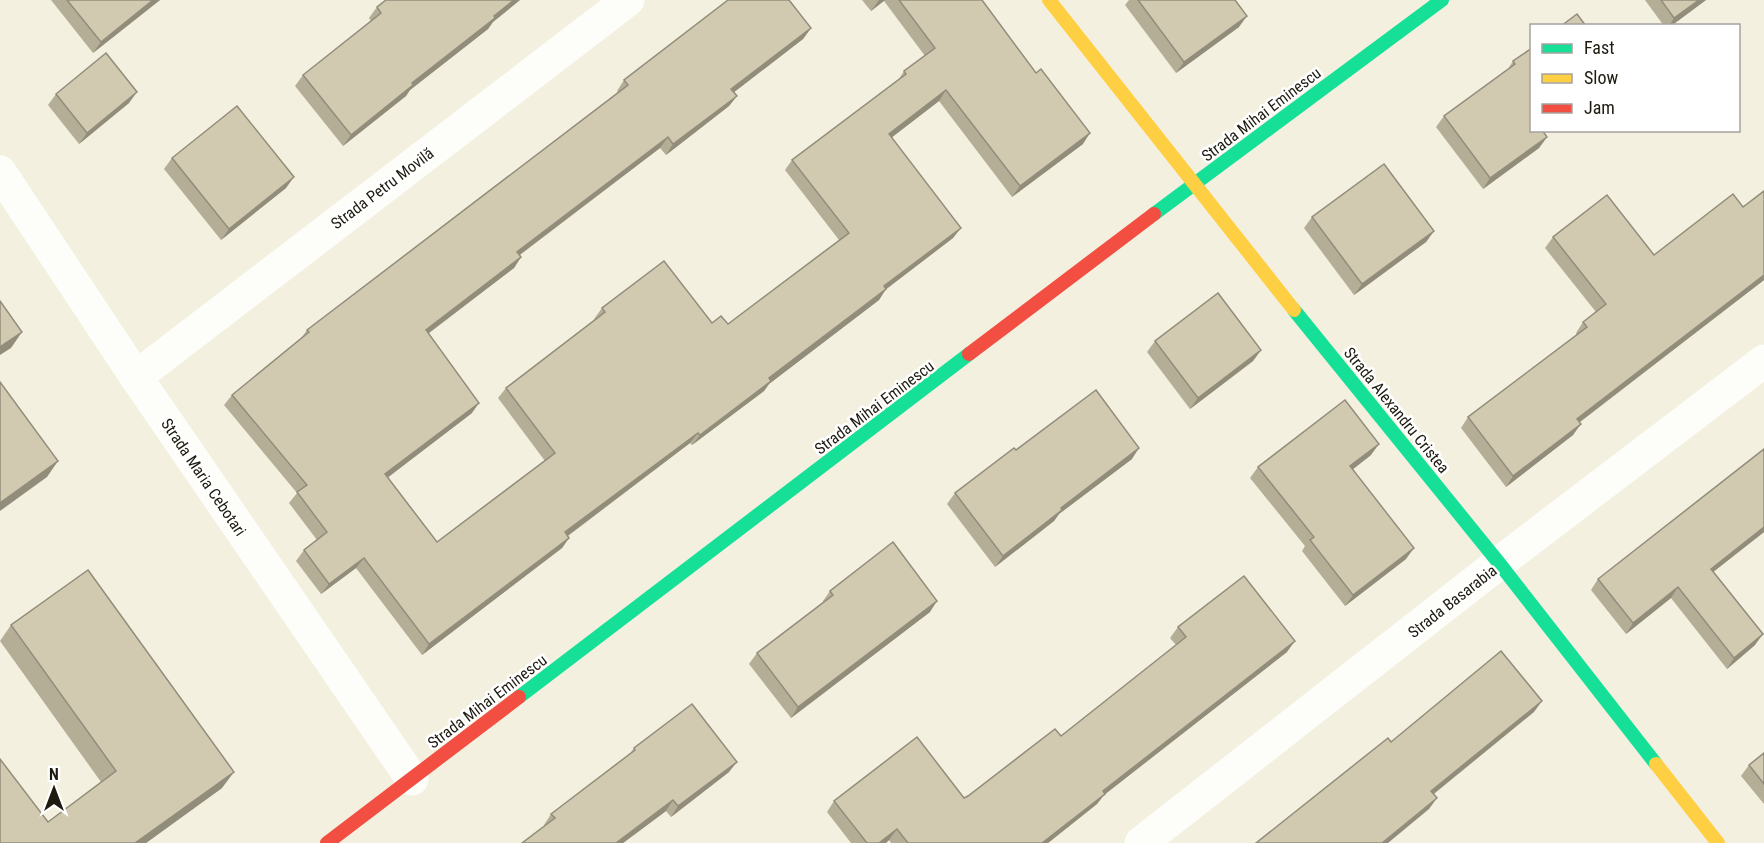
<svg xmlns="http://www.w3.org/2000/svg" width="1764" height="843" font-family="'Roboto Condensed',sans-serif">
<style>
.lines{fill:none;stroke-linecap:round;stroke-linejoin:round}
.street{stroke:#fdfdfa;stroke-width:33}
.fast{stroke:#16e098;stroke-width:14}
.slow{stroke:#ffcf43;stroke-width:14}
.jam{stroke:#f24e42;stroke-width:14}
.wall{fill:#b4ae97}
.shaded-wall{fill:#928d7b}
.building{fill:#d1cab0;stroke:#928d7b;stroke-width:1.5}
.labels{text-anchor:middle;stroke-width:5;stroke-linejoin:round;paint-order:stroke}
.street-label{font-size:16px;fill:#1d1a10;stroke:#fff}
</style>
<rect width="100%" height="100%" fill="#f4f0e0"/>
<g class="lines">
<g class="street">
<polyline points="0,172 136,377 412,779"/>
<polyline points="136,377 628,0"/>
<polyline points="1141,843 1499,563 1764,361"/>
</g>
<g class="fast">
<polyline points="1154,214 1442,0"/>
<polyline points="1294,310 1499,563 1656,764"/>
<polyline points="519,697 969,354"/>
</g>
<g class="slow">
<polyline points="1049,0 1294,310"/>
<polyline points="1656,764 1718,843"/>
</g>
<g class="jam">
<polyline points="969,354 1154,214"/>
<polyline points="327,843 519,697"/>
</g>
</g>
<g class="wall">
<polygon points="51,0 160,0 93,53"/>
<polygon points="386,0 520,0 493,22 488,29 410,90 406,96 343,146 295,86 303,75 371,21 369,18 377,7"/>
<polygon points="862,0 982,0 1083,144 1012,197 939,101 892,137 953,238 886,289 879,300 769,384 764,391 692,445 690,443 568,536 569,538 562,548 422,655 356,568 321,594 296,561 304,550 317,540 289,503 297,493 224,405 232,395 302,337 307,330 618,92 617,91 624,80 811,28 803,39 734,92 737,96 729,106 666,155 660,148 520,255 521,257 514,268 428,334 472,413 388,477 437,542 545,461 498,398 506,388 595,320 594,319 602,308 728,324 839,240 785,170 792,160 899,79 904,71 925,56 884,1 871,11"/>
<polygon points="1129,0 1235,0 1239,27 1176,73 1125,5"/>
<polygon points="1645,0 1706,0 1671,26 1664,26"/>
<polygon points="1532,48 1532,130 1547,137 1539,148 1483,189 1436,127 1444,116 1508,69 1513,61"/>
<polygon points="56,94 129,103 79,144 48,105"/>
<polygon points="172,158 286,188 221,240 164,169"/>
<polygon points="1764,191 1764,280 1579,423 1573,435 1506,487 1461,428 1468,417 1577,335 1576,333 1583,322 1596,312 1545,248 1553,237 1654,255 1743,207"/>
<polygon points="1312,217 1434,231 1426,242 1354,295 1304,228"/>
<polygon points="1155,341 1261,350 1253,361 1190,409 1147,352"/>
<polygon points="1764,449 1764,532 1713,572 1755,645 1727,669 1671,598 1626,634 1591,590 1598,579"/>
<polygon points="1016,450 1132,459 1059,514 1054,521 995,567 947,504 955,493"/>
<polygon points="1371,455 1353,469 1406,559 1345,606 1302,551 1305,546 1250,478 1258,467"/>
<polygon points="830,591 930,612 791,718 749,664 757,653 823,602 823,601"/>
<polygon points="11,625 222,788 146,843 0,843 48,822 101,782 0,641"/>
<polygon points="1178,627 1287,652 1104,795 1097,804 1048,843 891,843 889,840 886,843 851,843 827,812 834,801 964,798 1061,736 1176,645 1170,638"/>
<polygon points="634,748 729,772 671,817 666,811 623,843 522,843 544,826 544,825 551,814 629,755"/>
<polygon points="1764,753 1764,804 1741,776 1749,765"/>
</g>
<g class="shaded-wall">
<polygon points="153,0 160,0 93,53 101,42"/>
<polygon points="514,0 520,0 493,22 488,29 410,90 406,96 343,146 351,135 412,83"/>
<polygon points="879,0 885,0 871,11"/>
<polygon points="1699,0 1706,0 1671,26 1669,26 1674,18"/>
<polygon points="1247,16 1239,27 1176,73 1184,62"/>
<polygon points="811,28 803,39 724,100 731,89"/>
<polygon points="946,90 939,101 882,145 889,134"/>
<polygon points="137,92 129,103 79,144 87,133"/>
<polygon points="737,96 729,106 666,155 673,144"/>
<polygon points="1090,133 1083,144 1012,197 1020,186"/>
<polygon points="668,137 660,148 510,262 517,252"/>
<polygon points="1547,137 1539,148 1483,189 1490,178"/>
<polygon points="294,177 286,188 221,240 229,229"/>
<polygon points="961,228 953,238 876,297 884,286"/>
<polygon points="1434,231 1426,242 1354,295 1362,284"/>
<polygon points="521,257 514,268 418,341 426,330"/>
<polygon points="1764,275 1764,280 1569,430 1577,419"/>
<polygon points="886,289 879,300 769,384 764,391 692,445 700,435 769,378"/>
<polygon points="22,332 11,348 0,355 0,347"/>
<polygon points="1261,350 1253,361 1190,409 1198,398"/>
<polygon points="479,403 472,413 378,485 385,474"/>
<polygon points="1581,424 1573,435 1506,487 1513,476"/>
<polygon points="698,433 690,443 558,543 565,532"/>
<polygon points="1379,444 1371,455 1343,477 1350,466"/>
<polygon points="1139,448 1132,459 1059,514 1054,521 995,567 1003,556 1061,508"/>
<polygon points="58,461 47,477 0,511 0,503"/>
<polygon points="1764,527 1764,532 1703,580 1711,569"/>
<polygon points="569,538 562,548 422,655 429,644"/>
<polygon points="1414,548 1406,559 1345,606 1353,595"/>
<polygon points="364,558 356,568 321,594 329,584"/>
<polygon points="1678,587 1671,598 1626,634 1633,623"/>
<polygon points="937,601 930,612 791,718 798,707"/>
<polygon points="1763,634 1755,645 1727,669 1734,658"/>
<polygon points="1295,641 1287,652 1104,795 1097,804 1048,843 1042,843 1103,791"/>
<polygon points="1542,701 1534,712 1424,802 1431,791"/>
<polygon points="737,762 729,772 671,817 678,806"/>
<polygon points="234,772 222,788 146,843 135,843"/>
<polygon points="1437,798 1429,809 1388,843 1382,843"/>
<polygon points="673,800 666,811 623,843 616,843"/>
<polygon points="897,829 889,840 886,843 879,843"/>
</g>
<g class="building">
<polygon points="67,0 153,0 101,42"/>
<polygon points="386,0 514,0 494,16 495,18 412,83 413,85 351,135 303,75 381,13 377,7"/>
<polygon points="728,0 789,0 811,28 731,89 737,96 673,144 668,137 517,252 521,257 426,330 479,403 385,474 437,542 555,453 506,388 605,312 602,308 664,261 712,323 721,316 728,324 849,233 792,160 906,74 904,71 935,48 899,0 982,0 1036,73 1041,69 1090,133 1020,186 946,90 889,134 961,228 884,286 886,289 769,378 771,381 700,435 698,433 565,532 569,538 429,644 364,558 329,584 304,550 327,532 297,492 307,485 232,395 309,332 307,330 628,85 624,80"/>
<polygon points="1138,0 1235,0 1247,16 1184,62"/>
<polygon points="1661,0 1699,0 1674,18"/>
<polygon points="1577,14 1586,26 1561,26"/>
<polygon points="1532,48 1532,130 1542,130 1547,137 1490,178 1444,116 1515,64 1513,61"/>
<polygon points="106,53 137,92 87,133 56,94"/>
<polygon points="237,106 294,177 229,229 172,158"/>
<polygon points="1384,164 1434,231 1362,284 1312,217"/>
<polygon points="1764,191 1764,275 1577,419 1581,424 1513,476 1468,417 1587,327 1583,322 1606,304 1553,237 1607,195 1654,255 1733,194 1743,207"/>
<polygon points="1218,293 1261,350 1198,398 1155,341"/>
<polygon points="0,301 22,332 0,347"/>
<polygon points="0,382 58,461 0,503"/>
<polygon points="1096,390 1139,448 1061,508 1062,510 1003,556 955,493 1014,448 1016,450"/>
<polygon points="1345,400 1379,444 1350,466 1414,548 1353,595 1310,540 1314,537 1258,467"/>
<polygon points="1764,449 1764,527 1711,569 1763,634 1734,658 1678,587 1633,623 1598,579"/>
<polygon points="893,542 937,601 798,707 757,653 833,595 830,591"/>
<polygon points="88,570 234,772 135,843 0,843 0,759 48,822 116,771 11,625"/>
<polygon points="1244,576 1295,641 1103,791 1105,794 1042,843 908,843 897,829 879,843 867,843 834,801 917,737 964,798 968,796 1055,729 1061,736 1186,637 1178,627"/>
<polygon points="1501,651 1542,701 1431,791 1437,798 1382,843 1256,843 1388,738 1391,742"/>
<polygon points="692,704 737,762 678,806 673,800 616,843 522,843 555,818 551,814 635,750 634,748"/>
<polygon points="1764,753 1764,784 1749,765"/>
</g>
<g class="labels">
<g class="street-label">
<text transform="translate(1261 114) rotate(-37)" y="6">Strada Mihai Eminescu</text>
<text transform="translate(382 188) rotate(-37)" y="6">Strada Petru Movilă</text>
<text transform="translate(874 407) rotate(-37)" y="6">Strada Mihai Eminescu</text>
<text transform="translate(1397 410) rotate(51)" y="6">Strada Alexandru Cristea</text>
<text transform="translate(204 477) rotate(56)" y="6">Strada Maria Cebotari</text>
<text transform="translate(1452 601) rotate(-38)" y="6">Strada Basarabia</text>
<text transform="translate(487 701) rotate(-37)" y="6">Strada Mihai Eminescu</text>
</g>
</g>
<rect x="1530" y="24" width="210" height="108" fill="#ffffff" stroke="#a5a39f" stroke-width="1.5"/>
<rect x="1542" y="44" width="30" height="9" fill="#16e098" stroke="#a5a39f" stroke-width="1.5"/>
<text x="1584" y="54" font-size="18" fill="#1d1a10">Fast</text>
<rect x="1542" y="74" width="30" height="9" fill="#ffcf43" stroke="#a5a39f" stroke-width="1.5"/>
<text x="1584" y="84" font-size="18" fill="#1d1a10">Slow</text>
<rect x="1542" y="104" width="30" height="9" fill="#f24e42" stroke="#a5a39f" stroke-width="1.5"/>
<text x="1584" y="114" font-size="18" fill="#1d1a10">Jam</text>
<g transform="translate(54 789)" stroke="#ffffff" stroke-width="4.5" paint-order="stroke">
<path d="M0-4.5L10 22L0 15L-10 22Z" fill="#1d1a10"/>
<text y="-9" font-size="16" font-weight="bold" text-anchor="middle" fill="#1d1a10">N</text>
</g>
</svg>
